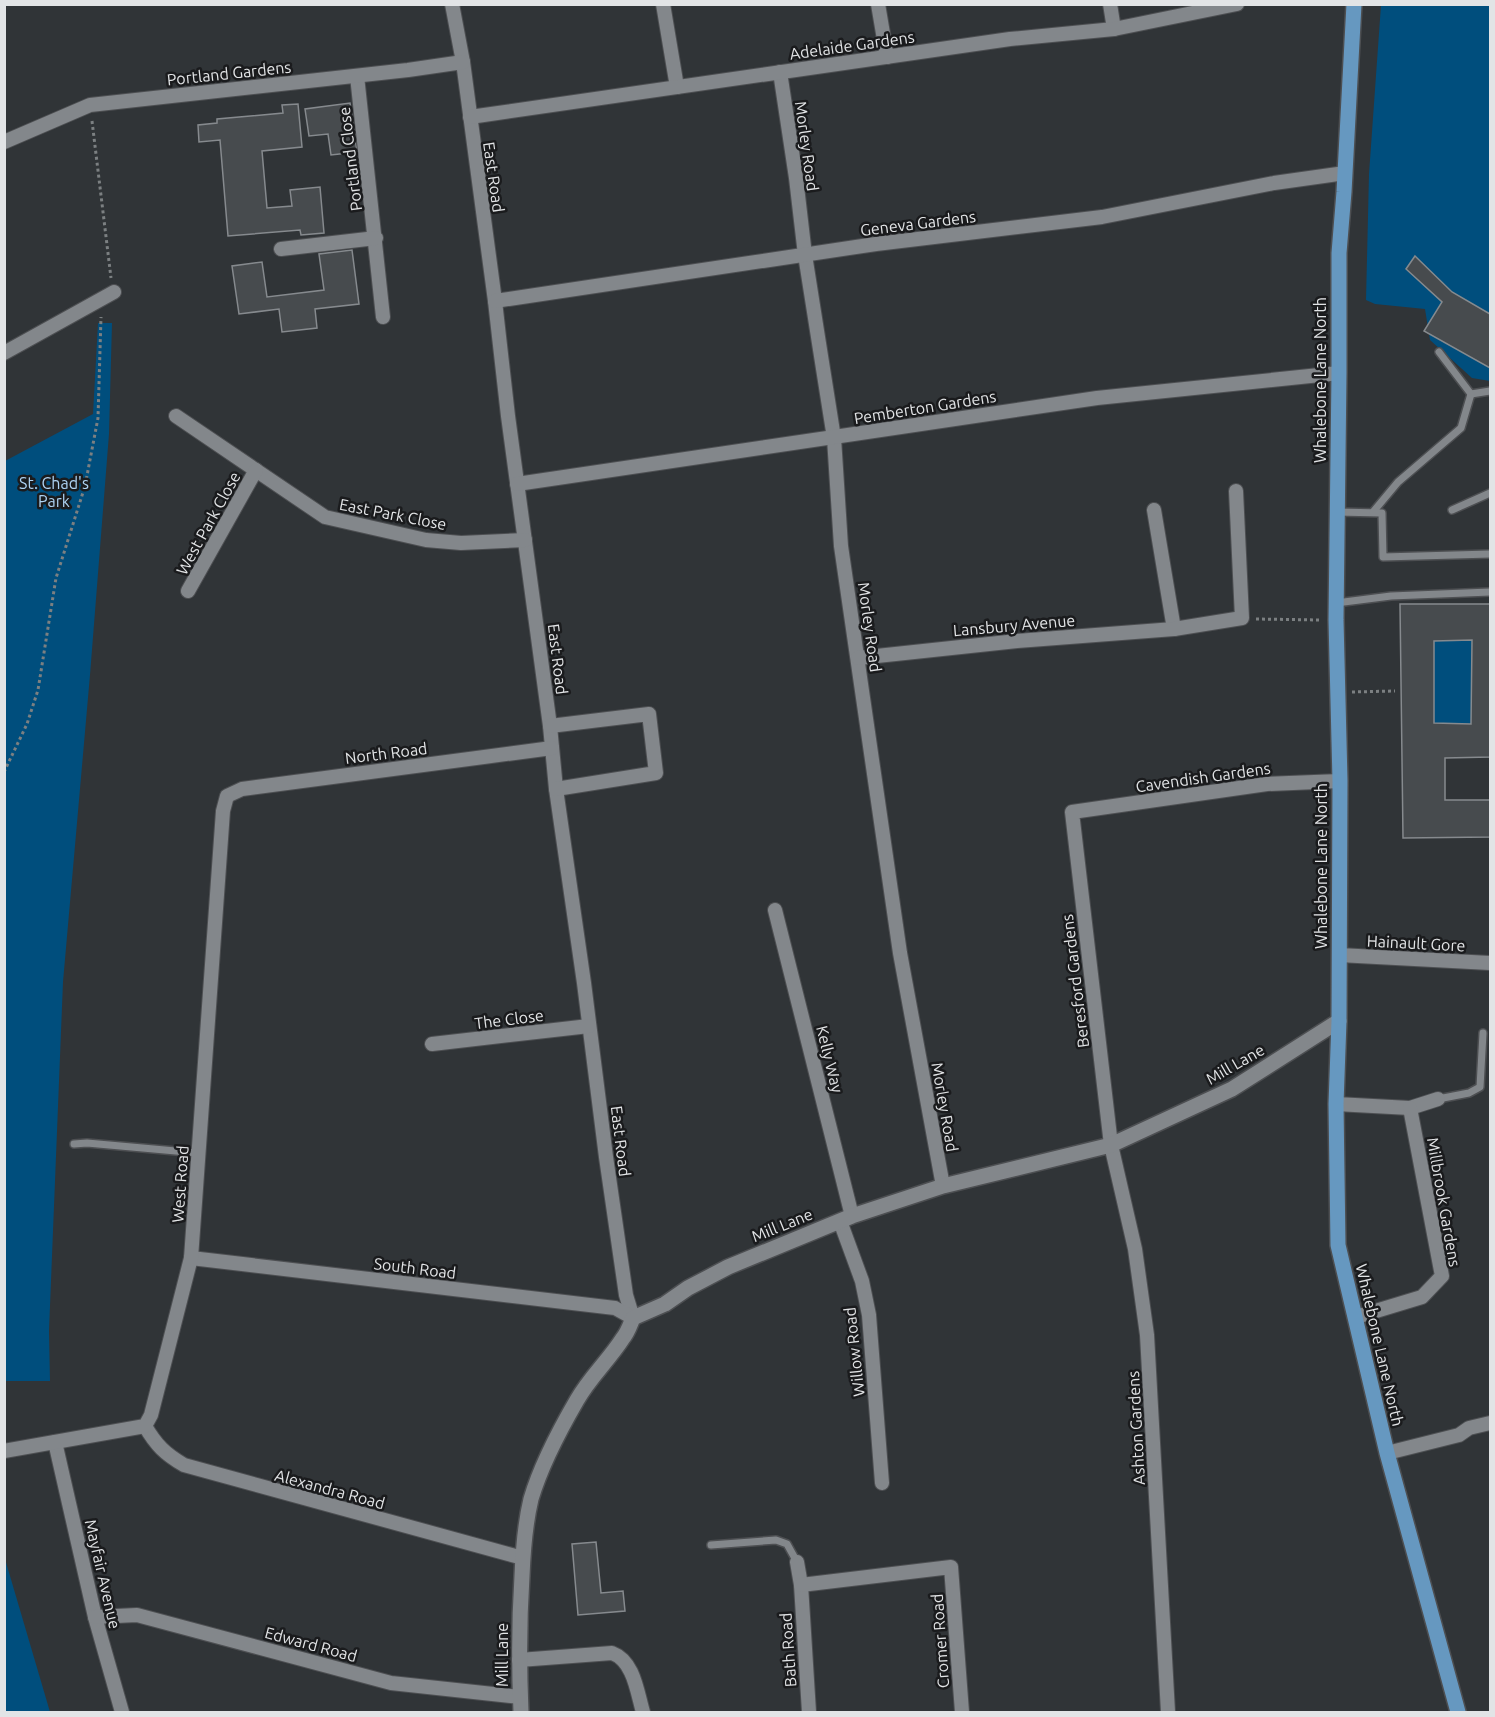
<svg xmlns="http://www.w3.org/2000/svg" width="1495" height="1717" font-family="Ubuntu,sans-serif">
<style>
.green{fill:#004e7d}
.building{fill:#474b4e;stroke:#868a8e;stroke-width:1.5;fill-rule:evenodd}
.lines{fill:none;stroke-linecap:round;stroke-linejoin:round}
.service-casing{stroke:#4d4f52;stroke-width:10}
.minor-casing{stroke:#4d4f52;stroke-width:16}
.tertiary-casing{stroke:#4d4f52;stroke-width:18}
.primary-casing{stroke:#4d4f52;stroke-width:18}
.path{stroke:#7c8082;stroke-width:3;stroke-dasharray:3 3;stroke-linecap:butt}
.service{stroke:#83878b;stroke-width:7}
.minor{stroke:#83878b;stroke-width:14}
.tertiary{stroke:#83878b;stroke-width:15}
.primary{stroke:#6698c0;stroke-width:15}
.labels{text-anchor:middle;stroke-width:5;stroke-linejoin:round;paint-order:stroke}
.street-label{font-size:16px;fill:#e2e4e6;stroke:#1a1b1d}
.park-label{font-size:16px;fill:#aed3f3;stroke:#1a1b1d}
</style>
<rect width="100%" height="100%" fill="#303437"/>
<g class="green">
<polygon points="1381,5 1490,5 1490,381 1472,378 1430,340 1425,309 1375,304 1366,300 1369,174"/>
<polygon points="98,323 112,323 109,434 90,675 63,982 49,1331 50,1381 5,1381 5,461 93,414"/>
<polygon points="1472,640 1471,724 1434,723 1434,641"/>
<polygon points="5,1559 50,1712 5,1712"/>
</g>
<g class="building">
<polygon points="350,103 357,152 331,155 328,134 309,136 305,109"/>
<polygon points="298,104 302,147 262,151 267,208 292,206 290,190 320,187 324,233 301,235 300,230 228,236 220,140 199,142 198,125 217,123 217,119 283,113 282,105"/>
<polygon points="352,250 359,304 315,309 317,328 282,332 279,309 239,314 232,266 262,262 267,297 324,290 319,254"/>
<polygon points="1415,256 1452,292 1490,314 1490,368 1424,331 1442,302 1406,269"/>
<path d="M 1400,604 L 1490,604 L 1490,757 L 1445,758 L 1445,800 L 1490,800 L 1490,837 L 1403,838 ZM 1472,640 L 1471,724 L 1434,723 L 1434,641 Z"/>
<polygon points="596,1542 601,1593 623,1591 625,1611 578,1615 572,1544"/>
</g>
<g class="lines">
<g class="service-casing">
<g id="service">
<polyline points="1471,394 1490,391"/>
<polyline points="1452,510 1490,493"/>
<polyline points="1337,512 1382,513 1383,557 1490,554"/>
<polyline points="1373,512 1398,482 1461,428 1471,394 1439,352"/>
<polyline points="1336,603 1391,596 1490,592"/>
<polyline points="1438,1099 1469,1093 1480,1087 1483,1033"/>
<polyline points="74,1144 87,1143 198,1153"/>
<polyline points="711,1545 776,1540 787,1544 797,1562"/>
</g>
</g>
<g class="minor-casing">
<g id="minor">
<polyline points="452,4 463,62 495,301 508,416 550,726 556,789 584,983 606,1157 626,1295 633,1318"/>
<polyline points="663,4 677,87"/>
<polyline points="878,4 887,57"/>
<polyline points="1110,4 1114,29"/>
<polyline points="780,72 796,178 805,255 834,438 841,546 900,953 943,1186"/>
<polyline points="357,76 383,317"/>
<polyline points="470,117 1010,39 1114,29 1237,4"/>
<polyline points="4,142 90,105 408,70 463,62"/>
<polyline points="281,249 376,238"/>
<polyline points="495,301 876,244 1102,217 1274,183 1345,173"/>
<polyline points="4,353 114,292"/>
<polyline points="176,416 325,517 426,540 461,543 525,540"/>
<polyline points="517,484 1097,398 1339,373"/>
<polyline points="1154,510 1174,629"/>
<polyline points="188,591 256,470"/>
<polyline points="858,658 1017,641 1174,629 1242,618 1236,491"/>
<polyline points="550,726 649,714 656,773 556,789"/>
<polyline points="775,910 852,1216"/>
<polyline points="1339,955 1490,963"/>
<polyline points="432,1044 589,1026"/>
<polyline points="1336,1104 1410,1108 1438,1099"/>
<polyline points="840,1221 862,1281 869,1315 882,1483"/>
<polyline points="191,1258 615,1308 633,1318"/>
<polyline points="1356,1317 1422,1297 1442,1276 1410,1108"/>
<path d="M 145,1426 C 156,1445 165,1454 184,1465 L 523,1558"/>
<polyline points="55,1442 95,1617 122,1712"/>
<polyline points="4,1451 145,1426 151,1415 191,1258 223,811 227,796 242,789 552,748"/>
<polyline points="1387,1453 1459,1435 1469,1428 1490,1423"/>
<polyline points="797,1562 801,1585 809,1712"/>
<polyline points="801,1585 951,1567 962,1712"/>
<polyline points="95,1617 137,1615 391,1683 520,1697"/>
<path d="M 519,1660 L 612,1653 C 634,1661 637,1692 643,1712"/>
<polyline points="1168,1712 1147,1335 1135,1249 1111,1145 1072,812 1267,784 1340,781"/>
</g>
</g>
<g class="tertiary-casing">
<path id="tertiary" d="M 521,1712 C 519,1667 519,1622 522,1576 C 523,1551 525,1524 531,1499 C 541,1465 559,1431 577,1400 C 590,1377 609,1360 623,1338 C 628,1332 630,1325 633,1318 L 665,1304 L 688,1288 L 728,1267 L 852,1216 L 943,1186 L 1111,1145 L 1232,1089 L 1339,1021"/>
</g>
<g class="primary-casing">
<polyline id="primary" points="1354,4 1344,192 1339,253 1339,373 1336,620 1340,781 1339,1021 1336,1104 1338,1245 1387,1453 1458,1712"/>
</g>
<g class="path">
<polyline points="92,121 111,278"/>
<polyline points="1256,619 1321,620"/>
<polyline points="1352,692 1395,691"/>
<polyline points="4,772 27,724 38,690 56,578 85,486 98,418 101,317"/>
</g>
<use href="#service" class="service"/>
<use href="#minor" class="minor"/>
<use href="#tertiary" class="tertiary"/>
<use href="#primary" class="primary"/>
</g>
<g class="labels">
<g class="street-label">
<text transform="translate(852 45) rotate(-8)" y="6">Adelaide Gardens</text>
<text transform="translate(229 73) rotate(-6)" y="6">Portland Gardens</text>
<text transform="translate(807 146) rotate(82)" y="6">Morley Road</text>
<text transform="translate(350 159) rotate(-97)" y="6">Portland Close</text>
<text transform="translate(494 177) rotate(82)" y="6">East Road</text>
<text transform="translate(918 223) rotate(-7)" y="6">Geneva Gardens</text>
<text transform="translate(1320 380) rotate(-90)" y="6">Whalebone Lane North</text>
<text transform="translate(925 407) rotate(-9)" y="6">Pemberton Gardens</text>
<text transform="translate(393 514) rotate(11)" y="6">East Park Close</text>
<text transform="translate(208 523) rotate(-61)" y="6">West Park Close</text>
<text transform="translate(1014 625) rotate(-5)" y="6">Lansbury Avenue</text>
<text transform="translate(870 627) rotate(82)" y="6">Morley Road</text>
<text transform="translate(558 659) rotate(83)" y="6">East Road</text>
<text transform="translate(386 753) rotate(-7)" y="6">North Road</text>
<text transform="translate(1203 777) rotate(-8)" y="6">Cavendish Gardens</text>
<text transform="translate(1321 866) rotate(-90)" y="6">Whalebone Lane North</text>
<text transform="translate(1416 943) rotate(3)" y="6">Hainault Gore</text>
<text transform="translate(1075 981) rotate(-97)" y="6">Beresford Gardens</text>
<text transform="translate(509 1019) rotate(-7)" y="6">The Close</text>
<text transform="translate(830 1059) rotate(76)" y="6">Kelly Way</text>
<text transform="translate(1235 1064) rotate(-30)" y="6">Mill Lane</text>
<text transform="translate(945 1107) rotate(80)" y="6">Morley Road</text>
<text transform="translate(621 1141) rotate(83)" y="6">East Road</text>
<text transform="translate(180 1184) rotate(-86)" y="6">West Road</text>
<text transform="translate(1444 1202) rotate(80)" y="6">Millbrook Gardens</text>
<text transform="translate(782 1225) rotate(-22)" y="6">Mill Lane</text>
<text transform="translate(415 1268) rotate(7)" y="6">South Road</text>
<text transform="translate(1380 1345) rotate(77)" y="6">Whalebone Lane North</text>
<text transform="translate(854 1352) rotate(-96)" y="6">Willow Road</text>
<text transform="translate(1136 1428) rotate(-93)" y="6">Ashton Gardens</text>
<text transform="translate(330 1489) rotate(15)" y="6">Alexandra Road</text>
<text transform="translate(103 1574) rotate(77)" y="6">Mayfair Avenue</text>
<text transform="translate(940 1641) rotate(-94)" y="6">Cromer Road</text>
<text transform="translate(311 1644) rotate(15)" y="6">Edward Road</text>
<text transform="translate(788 1650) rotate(-94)" y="6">Bath Road</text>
<text transform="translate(502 1655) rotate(-90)" y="6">Mill Lane</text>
</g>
<g class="park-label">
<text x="54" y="489">St. Chad's<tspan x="54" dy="18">Park</tspan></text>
</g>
</g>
<rect width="1495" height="1717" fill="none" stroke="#e2e4e6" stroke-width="12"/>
</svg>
